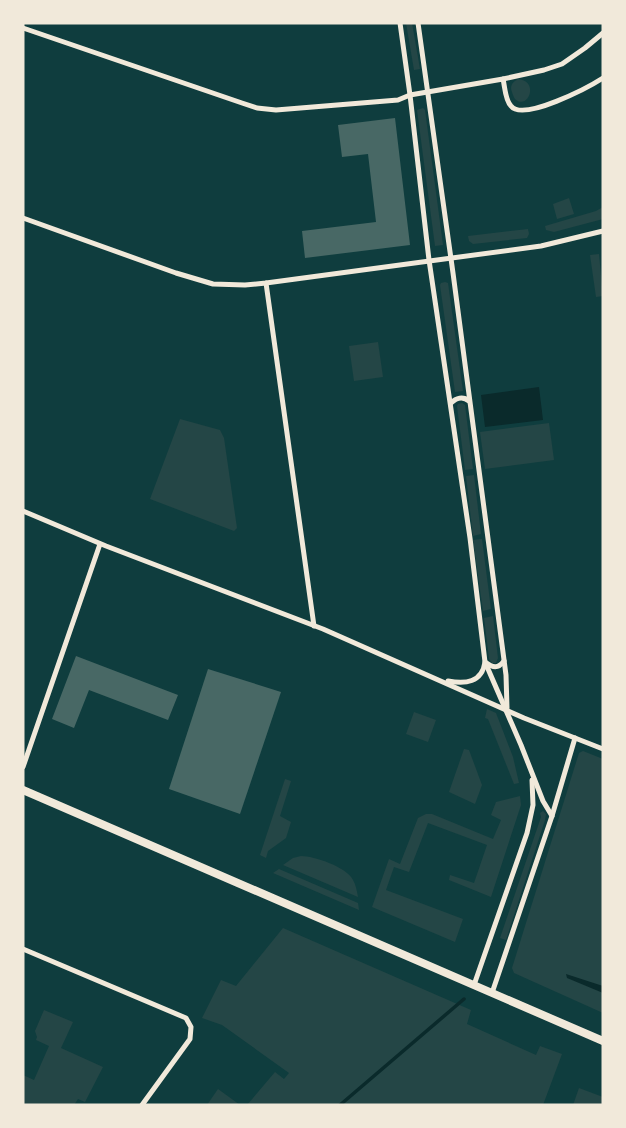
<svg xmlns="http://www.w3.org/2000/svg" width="626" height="1128" font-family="Rubik,sans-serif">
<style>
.green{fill:#244646}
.water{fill:#0a2a2b}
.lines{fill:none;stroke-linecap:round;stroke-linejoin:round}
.stream{stroke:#0a2a2b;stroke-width:3.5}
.building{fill:#486865}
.minor{stroke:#f1e9da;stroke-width:5}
.secondary{stroke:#f1e9da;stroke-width:8}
</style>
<rect width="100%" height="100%" fill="#0f3d3e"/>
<g class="green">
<polygon points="406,23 412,23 420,69 414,70"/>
<path d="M 518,79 C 540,81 528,111 515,99 C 514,98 511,90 511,88 C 512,82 514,82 518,79 Z"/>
<polygon points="423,108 425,110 443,245 435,246 417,110"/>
<polygon points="569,198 574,214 557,219 553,204"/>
<polygon points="603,207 603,219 554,232 546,230 545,226 596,211"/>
<polygon points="528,229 529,234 527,238 473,244 469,241 468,236"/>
<polygon points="599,254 603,296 596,297 590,255"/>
<polygon points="445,282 448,283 463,391 455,392 440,285 441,283"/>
<polygon points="378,342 383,377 354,381 349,346"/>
<polygon points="462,403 465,405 473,469 465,470 457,406 458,404"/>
<polygon points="180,419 220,430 224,438 237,528 234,531 150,499"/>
<polygon points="549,423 554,460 485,469 480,432"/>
<polygon points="474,475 481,534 473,536 466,476"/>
<polygon points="482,539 491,609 483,611 473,540"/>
<polygon points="493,616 498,658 496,663 492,663 489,659 484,618"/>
<polygon points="487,709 496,713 513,757 519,783 514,784 488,719 485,718"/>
<polygon points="414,712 436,720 428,742 406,734"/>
<polygon points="464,749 469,750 482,785 475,804 449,792"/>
<polygon points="583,751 603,759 603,1013 514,973 512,968 579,753"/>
<polygon points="285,779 291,781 280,816 291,822 286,838 268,851 266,858 260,855"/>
<polygon points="520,796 521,805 491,897 449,880 450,875 474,883 487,845 428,823 409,872 394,867 386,890 463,919 455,942 372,907 389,859 400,864 418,818 426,814 432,814 493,839 501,820 491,815 496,802"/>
<polygon points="543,811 546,814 545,820 506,940 500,938 541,817 540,813"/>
<path d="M 301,856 C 314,856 347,867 353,880 C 356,885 357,892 358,897 L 283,865 L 293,858 Z"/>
<polygon points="279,869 358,903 359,910 273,873"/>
<polygon points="283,928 471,1010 467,1024 536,1055 540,1046 562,1054 543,1105 247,1105 275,1072 284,1079 289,1073 222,1025 202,1018 221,980 236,986"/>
<polygon points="44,1010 73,1022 61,1048 103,1067 85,1102 78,1099 74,1105 23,1105 23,1075 34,1080 49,1046 36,1040 37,1037 35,1031"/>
<polygon points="579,1088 603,1097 603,1105 573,1105"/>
<polygon points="218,1089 240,1105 207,1105"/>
</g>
<g class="water">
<polygon points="539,387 543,420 485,427 481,395"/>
<polygon points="566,974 603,986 603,993 567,978"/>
</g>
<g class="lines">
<polyline class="stream" points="340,1105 464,999"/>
</g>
<g class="building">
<polygon points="395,118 410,245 305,258 302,231 376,222 368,154 342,157 338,125"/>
<polygon points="76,656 178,695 168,720 89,690 74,728 52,719"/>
<polygon points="208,669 281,692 240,814 169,789"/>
</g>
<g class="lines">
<g class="minor">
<polyline points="400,23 410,95 429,260 470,538 485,662 521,745 543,801 552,816"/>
<polyline points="418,23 453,273 506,675 507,708"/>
<polyline points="23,28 242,103 257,108 276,110 398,100 410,95 503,79 544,70 562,64 585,48 603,33"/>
<path d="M 503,79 C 505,87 505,100 511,106 C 523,122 589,87 603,78"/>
<polyline points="23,218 176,273 213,284 245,285 266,283 541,246 603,231"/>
<polyline points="266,283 314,626"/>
<path d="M 451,403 C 456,398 463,396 469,401"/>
<polyline points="23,511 106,546 323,629 524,718 603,749"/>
<path d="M 448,681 C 465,684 482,683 485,662 C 493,668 498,669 504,661"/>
<polyline points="23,767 100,544"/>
<polyline points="23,949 186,1018 191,1027 190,1039 142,1105"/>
<polyline points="474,985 527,833 533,805 532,780"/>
<polyline points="492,993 552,816 575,738"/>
</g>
<polyline class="secondary" points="23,790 603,1041"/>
</g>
<rect width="626" height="1128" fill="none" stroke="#f1e9da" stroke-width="49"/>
</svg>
